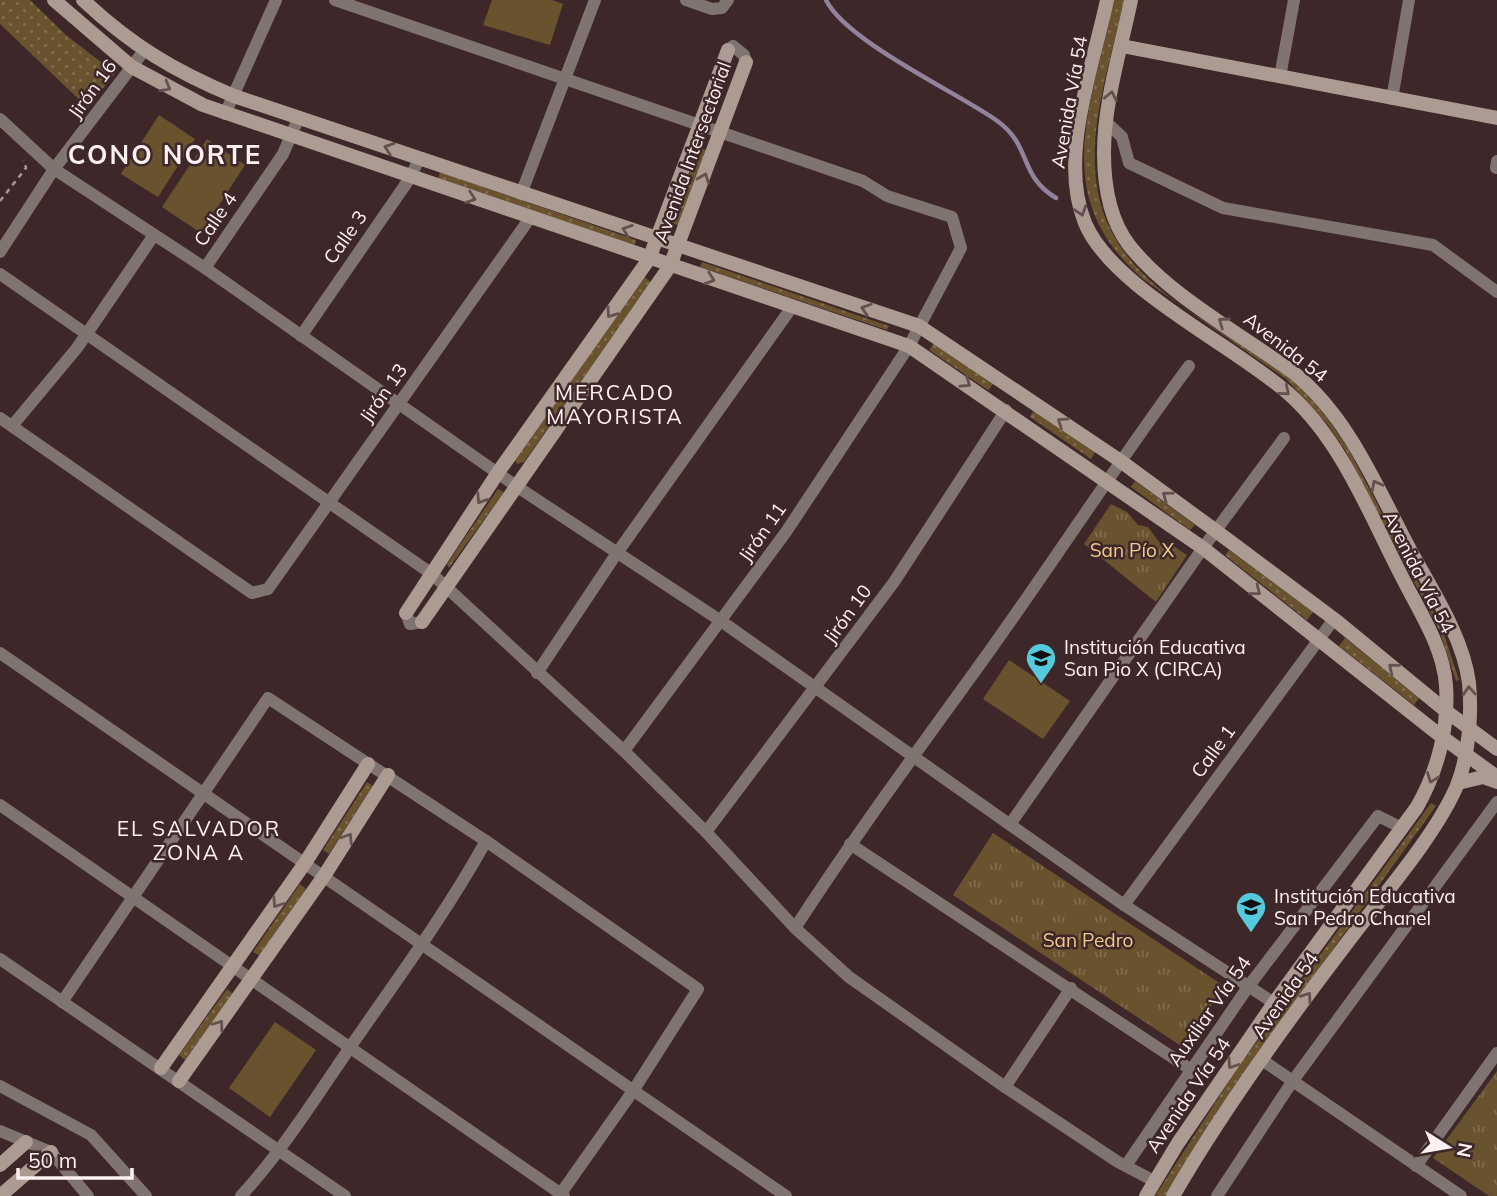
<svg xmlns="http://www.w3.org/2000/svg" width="1497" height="1196" font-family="Mulish,sans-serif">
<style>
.grass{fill:url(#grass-dots)}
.park{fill:url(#park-tufts)}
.pitch{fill:#69532f}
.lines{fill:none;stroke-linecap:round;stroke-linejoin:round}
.stream{stroke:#93829b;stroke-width:4.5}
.path{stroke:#a79597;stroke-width:2.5;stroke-dasharray:5 5;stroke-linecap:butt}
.street{stroke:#7f746f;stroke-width:12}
.secondary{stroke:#ac9b93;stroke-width:14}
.oneway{stroke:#64504e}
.labels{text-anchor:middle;stroke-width:5;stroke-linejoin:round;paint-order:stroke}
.street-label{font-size:19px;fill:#fef1f2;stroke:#3e2729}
.park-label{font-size:19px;fill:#f2cb8d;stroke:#3e2729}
.poi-label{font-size:19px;fill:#fef1f2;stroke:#3e2729;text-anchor:start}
.neighbourhood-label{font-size:21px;letter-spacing:2px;fill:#fef1f2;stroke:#3e2729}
.district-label{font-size:26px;font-weight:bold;letter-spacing:2px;fill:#fef1f2;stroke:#3e2729}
</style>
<defs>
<pattern id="grass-dots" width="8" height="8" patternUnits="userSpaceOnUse" patternTransform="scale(1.75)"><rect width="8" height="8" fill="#69532f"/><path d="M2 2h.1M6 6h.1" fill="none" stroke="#806c4e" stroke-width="1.8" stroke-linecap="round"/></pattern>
<pattern id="park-tufts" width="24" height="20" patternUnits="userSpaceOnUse" patternTransform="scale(1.75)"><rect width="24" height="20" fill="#69532f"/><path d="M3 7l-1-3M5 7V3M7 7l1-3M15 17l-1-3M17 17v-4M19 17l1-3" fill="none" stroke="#806c4e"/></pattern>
</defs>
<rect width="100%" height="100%" fill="#3e2729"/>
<g class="grass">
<polygon points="0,0 30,0 66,35 115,73 88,108 0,24"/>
<path d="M 1114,0 L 1124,0 C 1113,53 1092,112 1095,167 C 1100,281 1207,315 1286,376 C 1312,395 1330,422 1348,448 L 1442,628 L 1459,680 L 1456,681 L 1439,630 L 1345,450 L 1328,425 L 1286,379 L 1143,279 C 1047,196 1092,107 1114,0 Z"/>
<polygon points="699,148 707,150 680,226 672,223"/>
<polygon points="440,172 636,240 635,245 438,179"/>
<polygon points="702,262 889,326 887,330 700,267"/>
<polygon points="644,277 651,282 524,462 517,464 515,460"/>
<polygon points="934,343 994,383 988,390 929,350"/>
<polygon points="1034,410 1095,452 1091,459 1030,417"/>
<polygon points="1135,481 1195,525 1190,530 1131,487"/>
<polygon points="498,489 504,492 449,568 447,564"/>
<polygon points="1229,550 1313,612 1307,620 1225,555"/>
<polygon points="1345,638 1419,698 1414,705 1339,646"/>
<polygon points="367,782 373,786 329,854 323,850"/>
<polygon points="1431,803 1436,806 1287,1013 1165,1196 1155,1196 1237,1069"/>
<polygon points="300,884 306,889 260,956 253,952"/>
<polygon points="227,989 233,994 185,1060 179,1055"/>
</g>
<g class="park">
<polygon points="1111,504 1127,512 1138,525 1148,527 1159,542 1172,545 1187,555 1156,602 1084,544"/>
<polygon points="993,833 1224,986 1184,1048 953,895"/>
<polygon points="1497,1071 1497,1196 1489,1196 1433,1158"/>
</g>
<g class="pitch">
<polygon points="492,0 552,0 563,4 550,45 483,25"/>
<polygon points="159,115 195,139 158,197 121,174"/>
<polygon points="207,139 245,165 201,233 162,207"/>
<polygon points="1009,660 1070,701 1043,739 983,699"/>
<polygon points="275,1022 316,1050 270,1117 229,1088"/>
</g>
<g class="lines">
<path class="stream" d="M 826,0 C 846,41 956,92 996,120 C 1033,146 1017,174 1056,198"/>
<polyline class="path" points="0,201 26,168 24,160"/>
<g class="street">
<polyline points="335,0 863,181 887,196 952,217 961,248 909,346 786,532 624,751"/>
<polyline points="686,0 712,9 722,8 728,0"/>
<polyline points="728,50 733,46 744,55 746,62"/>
<polyline points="1280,77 1294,0"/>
<polyline points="1392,99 1409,0"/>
<polyline points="225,114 276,0"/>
<polyline points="0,119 54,169 205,268 516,486 721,621 1124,905 1274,1003"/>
<polyline points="1106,122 1122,137 1129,163 1223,208 1433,245 1497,292"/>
<polyline points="1496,168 1497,161"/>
<polyline points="521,194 595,0"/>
<polyline points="0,252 54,169 143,52"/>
<polyline points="205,268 283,154 299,117"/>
<polyline points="0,274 432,574 624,751 706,832 795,928 849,977 1005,1087 1118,1162 1154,1181"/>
<polyline points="301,336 410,178 419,159"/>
<polyline points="0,418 252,593 268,589 530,218"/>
<polyline points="12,426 77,348 154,235"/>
<polyline points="406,613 410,624 422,622"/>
<polyline points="0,653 786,1196"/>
<polyline points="537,673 617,553 792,307"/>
<polyline points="0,805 564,1196"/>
<polyline points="1011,823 1203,548 1284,438"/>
<polyline points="706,832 894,582 1006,410"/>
<polyline points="850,844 1190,1069"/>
<polyline points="1124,905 1334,619"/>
<path d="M 795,928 C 857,832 925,741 991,649 C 1058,555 1120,459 1189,366"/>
<polyline points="0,959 345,1196"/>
<polyline points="62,1002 268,698 486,841 698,989 633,1091 559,1196"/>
<polyline points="1262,1060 1461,1196"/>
<polyline points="0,1086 91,1135 146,1196"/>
<polyline points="1005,1087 1071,988"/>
<polyline points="0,1131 51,1152 88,1196"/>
<polyline points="1127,1164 1248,987 1378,816 1402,828"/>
<polyline points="1416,1166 1497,1053"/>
<path d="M 241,1196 C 283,1150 316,1097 351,1046 C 398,978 446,913 486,841"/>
<polyline points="1217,1196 1292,1082 1497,802"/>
</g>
<g class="secondary">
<polyline points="54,0 132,67 203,105 909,346 1203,548 1442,737 1497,777"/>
<path d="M 83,0 C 131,45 174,71 234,96 L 919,326 L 1119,460 L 1216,531 L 1334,619 L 1446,711 L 1497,749"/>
<path d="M 1107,0 C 1093,67 1058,157 1085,223 C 1112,288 1234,345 1289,394 C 1341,440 1369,513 1400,573 C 1417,608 1443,645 1446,685 C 1449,727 1438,770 1417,807 L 1274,1003 L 1178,1143 L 1146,1196"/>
<path d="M 1131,0 C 1121,49 1104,102 1104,153 C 1104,184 1110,220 1129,245 C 1169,296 1241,334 1294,373 C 1348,417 1375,483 1407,544 C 1429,586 1463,635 1469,683 C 1472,714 1469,753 1458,783 C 1438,833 1380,899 1347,943 C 1285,1024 1224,1108 1173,1196"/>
<polyline points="1122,46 1497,118"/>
<polyline points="406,613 499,471 649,259 728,50"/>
<polyline points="422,622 670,266 746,62"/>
<polyline points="1458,783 1483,777 1497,782"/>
<polyline points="161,1068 305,863 368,764"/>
<polyline points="179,1081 324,876 388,775"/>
<polyline points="0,1165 26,1142"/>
<polyline points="0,1196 51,1152"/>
</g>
</g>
<defs><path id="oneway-chevron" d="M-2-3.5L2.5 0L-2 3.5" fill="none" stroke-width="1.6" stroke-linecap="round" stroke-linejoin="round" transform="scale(1.75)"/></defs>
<g class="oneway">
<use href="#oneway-chevron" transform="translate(166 87) rotate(30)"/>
<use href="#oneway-chevron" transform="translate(1111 96) rotate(-78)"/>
<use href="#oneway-chevron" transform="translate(389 148) rotate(-161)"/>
<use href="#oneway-chevron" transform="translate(704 178) rotate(-69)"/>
<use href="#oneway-chevron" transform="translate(471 198) rotate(19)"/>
<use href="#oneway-chevron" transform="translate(1081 211) rotate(72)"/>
<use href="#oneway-chevron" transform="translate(627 230) rotate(-161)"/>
<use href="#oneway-chevron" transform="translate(710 279) rotate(19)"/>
<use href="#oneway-chevron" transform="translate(866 309) rotate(-162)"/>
<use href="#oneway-chevron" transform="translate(611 313) rotate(125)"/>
<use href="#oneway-chevron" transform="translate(1223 322) rotate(-145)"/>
<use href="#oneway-chevron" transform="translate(966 383) rotate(34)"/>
<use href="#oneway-chevron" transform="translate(1285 391) rotate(40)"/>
<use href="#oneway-chevron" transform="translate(1062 422) rotate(-146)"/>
<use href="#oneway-chevron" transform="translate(1376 485) rotate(-118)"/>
<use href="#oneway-chevron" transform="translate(1167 496) rotate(-144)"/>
<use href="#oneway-chevron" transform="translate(481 499) rotate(123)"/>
<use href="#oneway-chevron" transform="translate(1256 591) rotate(38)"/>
<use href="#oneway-chevron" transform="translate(1393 668) rotate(-141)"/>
<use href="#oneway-chevron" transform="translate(1469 691) rotate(-94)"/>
<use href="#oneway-chevron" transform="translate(1432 778) rotate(111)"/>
<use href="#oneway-chevron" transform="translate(348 838) rotate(-58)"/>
<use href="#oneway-chevron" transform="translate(277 903) rotate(124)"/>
<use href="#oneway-chevron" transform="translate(1307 997) rotate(-55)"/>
<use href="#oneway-chevron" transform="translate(219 1025) rotate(-54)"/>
<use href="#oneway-chevron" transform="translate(1232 1064) rotate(124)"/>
</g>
<defs>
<g id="school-pin" transform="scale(1.575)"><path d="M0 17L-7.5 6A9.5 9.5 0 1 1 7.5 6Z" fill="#54cadc" stroke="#3e2729"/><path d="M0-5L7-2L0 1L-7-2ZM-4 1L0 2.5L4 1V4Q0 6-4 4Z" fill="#111"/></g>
</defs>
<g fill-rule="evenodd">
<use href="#school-pin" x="1041" y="658"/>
<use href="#school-pin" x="1251" y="907"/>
</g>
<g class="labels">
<g class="street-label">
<text transform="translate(92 89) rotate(-54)" y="7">Jirón 16</text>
<text transform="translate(1069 102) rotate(-80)" y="7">Avenida Vía 54</text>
<text transform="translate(692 152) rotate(-70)" y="7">Avenida Intersectorial</text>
<text transform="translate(215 219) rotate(-56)" y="7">Calle 4</text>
<text transform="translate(345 237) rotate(-55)" y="7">Calle 3</text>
<text transform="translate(1286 347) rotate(38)" y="7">Avenida 54</text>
<text transform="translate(383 393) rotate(-55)" y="7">Jirón 13</text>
<text transform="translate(762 532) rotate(-55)" y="7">Jirón 11</text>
<text transform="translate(1419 572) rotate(63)" y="7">Avenida Vía 54</text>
<text transform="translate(847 614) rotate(-54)" y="7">Jirón 10</text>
<text transform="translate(1213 751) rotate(-54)" y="7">Calle 1</text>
<text transform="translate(1285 995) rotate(-55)" y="7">Avenida 54</text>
<text transform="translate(1209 1011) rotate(-55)" y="7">Auxiliar Vía 54</text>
<text transform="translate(1188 1095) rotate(-56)" y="7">Avenida Vía 54</text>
</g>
<g class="park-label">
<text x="1132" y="557">San Pío X</text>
<text x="1088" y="947">San Pedro</text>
</g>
<g class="poi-label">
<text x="1064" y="654">Institución Educativa<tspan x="1064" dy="22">San Pio X (CIRCA)</tspan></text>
<text x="1274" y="903">Institución Educativa<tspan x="1274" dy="22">San Pedro Chanel</tspan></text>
</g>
<g class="neighbourhood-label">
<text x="615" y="400">MERCADO<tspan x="615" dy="24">MAYORISTA</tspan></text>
<text x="199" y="836">EL SALVADOR<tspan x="199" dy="24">ZONA A</tspan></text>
</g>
<g class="district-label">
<text x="165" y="164">CONO NORTE</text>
</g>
</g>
<g transform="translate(1448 1147) rotate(101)" stroke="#3e2729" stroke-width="5" paint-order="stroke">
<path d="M0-5L12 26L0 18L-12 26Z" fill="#fef1f2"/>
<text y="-10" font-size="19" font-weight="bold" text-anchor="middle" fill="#fef1f2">N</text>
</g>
<path d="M18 1168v10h114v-10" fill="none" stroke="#fef1f2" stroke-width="3.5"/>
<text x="28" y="1168" font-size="21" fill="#fef1f2" stroke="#3e2729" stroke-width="5" paint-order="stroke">50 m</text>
</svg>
